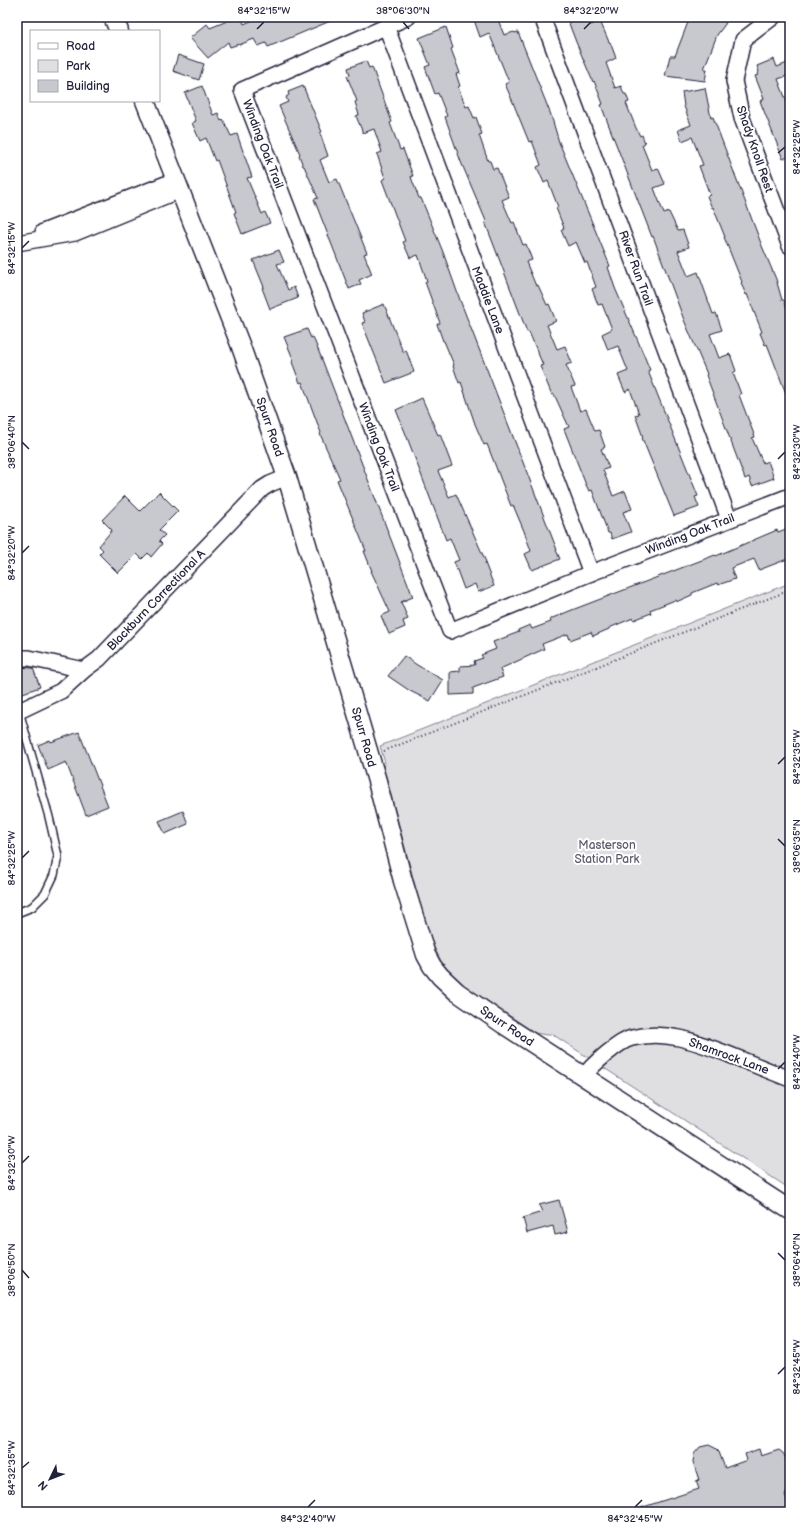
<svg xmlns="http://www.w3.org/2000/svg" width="807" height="1529" font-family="'Balsamiq Sans',sans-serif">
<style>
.green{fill:#dfdfe2;stroke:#80808e}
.building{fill:#c8c8cf;stroke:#22223b}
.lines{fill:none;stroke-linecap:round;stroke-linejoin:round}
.service-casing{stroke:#22223b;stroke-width:10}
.minor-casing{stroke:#22223b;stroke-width:18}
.tertiary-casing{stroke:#22223b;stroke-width:21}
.path{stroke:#22223b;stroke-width:2;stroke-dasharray:1 3;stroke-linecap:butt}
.service{stroke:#fff;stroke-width:7}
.minor{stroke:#fff;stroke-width:15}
.tertiary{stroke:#fff;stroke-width:18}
.ticks{fill:none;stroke:#22223b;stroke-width:1.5}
.labels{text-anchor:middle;stroke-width:4;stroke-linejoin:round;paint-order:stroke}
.street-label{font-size:12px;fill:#22223b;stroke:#fff}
.park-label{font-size:12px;fill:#5b5b6d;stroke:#fff}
.neatline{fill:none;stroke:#22223b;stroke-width:1.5}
.ticks-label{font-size:10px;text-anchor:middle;fill:#22223b}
</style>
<rect width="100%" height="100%" fill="#fff"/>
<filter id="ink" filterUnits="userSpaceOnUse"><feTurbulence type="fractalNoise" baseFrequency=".025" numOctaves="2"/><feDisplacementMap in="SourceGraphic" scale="8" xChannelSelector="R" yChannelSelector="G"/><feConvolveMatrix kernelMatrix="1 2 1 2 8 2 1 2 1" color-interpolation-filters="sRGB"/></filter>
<g filter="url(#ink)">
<polygon class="green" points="790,583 790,1189 552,1034 547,1035 535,1033 454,978 441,961 429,937 383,766 385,763 380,746"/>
<g class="building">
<polygon points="237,17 241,17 244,24 260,17 340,17 268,47 266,43 258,46 254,39 239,45 239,44 230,47 228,42 208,58 190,38 207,24 210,28"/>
<polygon points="473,17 497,17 504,35 514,32 515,33 518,32 551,115 559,142 610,266 608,267 615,288 638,341 650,370 648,371 698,496 695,497 699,507 674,516 642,438 643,437 635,415 639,414 630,389 625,392 618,375 628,371 618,346 608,350 602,334 612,329 602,304 598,305 592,289 596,287 587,262 585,263 576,242 568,246 561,230 564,228 556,208 558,207 548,181 544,183 537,167 541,165 532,141 529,142 512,100 505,84 509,82 489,33 480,37"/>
<polygon points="569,17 587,17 591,25 600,21 609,42 610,42 616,58 606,63 615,88 621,86 624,94 626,94 629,102 626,103 636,128 640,136 642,135 645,143 642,145 652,170 658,168 665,184 654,188 664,214 669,212 678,231 683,230 689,247 678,251 688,276 698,272 713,314 716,313 722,330 710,334 719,358 730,354 736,371 733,373 741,394 739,395 755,437 752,438 763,463 768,461 774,478 752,486 749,477 745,479 706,375 707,374 684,320 653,236 652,237 609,126 601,105 603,104 594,81 593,82 576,42 568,21 571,20"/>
<polygon points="690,17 718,17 726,23 717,35 704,69 707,69 705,81 665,76 670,56 675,56"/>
<polygon points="446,27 453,48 451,49 460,73 456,74 460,86 458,87 466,107 469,106 474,118 476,117 482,134 479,135 488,161 490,161 493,169 497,168 509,197 502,200 512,223 514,222 523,245 526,244 532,260 526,262 536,286 538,285 547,305 549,304 556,321 547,325 557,349 565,346 572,363 566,365 575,386 571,387 580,411 586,409 595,431 599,430 605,447 601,449 609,468 603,470 613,496 625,491 632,509 623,512 631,532 612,539 610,533 608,533 607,530 592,490 589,491 586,485 564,429 569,427 554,394 552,395 540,366 543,365 529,332 527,332 485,222 486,221 461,162 445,117 447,116 438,93 435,94 425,67 430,65 419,38"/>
<polygon points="178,55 204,64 199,80 173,71"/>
<polygon points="774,59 777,67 790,62 790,75 778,79 790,110 790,156 783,159 760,101 764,99 755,76 758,75 757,73 759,72 757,66"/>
<polygon points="366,61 369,68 372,67 392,122 390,123 400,150 403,149 413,176 411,176 412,180 419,198 421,198 443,252 460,300 557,550 556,550 560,559 532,570 525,554 531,551 524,531 513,505 511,506 487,444 484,445 475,424 461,382 459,383 453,366 454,365 444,341 443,341 437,324 440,323 425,282 427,281 418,255 410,258 403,242 405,241 382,180 385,178 377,154 382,152 374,129 363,133 356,116 359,115 355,102 357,101 347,76 350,75 348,68"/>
<polygon points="202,86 213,115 218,113 221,121 223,119 231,136 237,134 252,177 247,178 262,214 265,212 270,223 242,234 234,213 236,212 217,160 215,161 206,138 200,141 192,123 196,121 185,93"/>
<polygon points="303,86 322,132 320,133 328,156 320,160 329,182 337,179 367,253 364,254 372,274 359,280 361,284 349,289 314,199 318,198 304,166 303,166 299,155 300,154 279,106 288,102 286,97 289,95 288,92"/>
<polygon points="705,88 711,118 713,117 762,246 776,279 782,300 784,300 790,317 790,404 767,344 765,345 760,333 762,332 747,294 746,295 741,283 742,282 724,237 725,237 713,207 712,208 707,196 710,195 699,166 703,165 692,137 682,141 678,130 691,125 684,106 682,92"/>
<polygon points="279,250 284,262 277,264 288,290 294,287 298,298 270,309 262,288 264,287 253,260"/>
<polygon points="384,304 403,352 406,350 414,372 386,383 362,323 365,322 362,313"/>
<polygon points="307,329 311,338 313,337 323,362 413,597 401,602 408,619 403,621 405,627 389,634 381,616 390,612 371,571 372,571 364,551 366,551 337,480 340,479 320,434 321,433 302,382 300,383 292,362 294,361 284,337"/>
<polygon points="422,398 438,435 440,434 452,466 438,471 449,497 456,494 486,562 485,563 494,586 478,592 475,584 464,589 454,562 459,560 450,538 446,540 405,432 396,410"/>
<polygon points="159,492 178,511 159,530 165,535 159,541 162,544 151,557 148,553 142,559 137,554 118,573 99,554 103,550 99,546 112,530 102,520 125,496 140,511"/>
<polygon points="786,529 790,538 790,558 759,570 754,559 731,568 735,579 718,585 717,583 692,593 692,595 676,602 675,600 650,610 651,613 634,620 633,618 609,628 609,629 593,636 591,632 570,640 568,634 542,644 544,649 500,669 503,677 473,688 473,694 450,695 450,672 460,671 460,666 475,665 474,661 483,658 481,655 496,649 493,642 519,632 518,630 530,625 532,629 551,622 550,619 572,610 715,555 716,556 777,530 778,532"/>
<polygon points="404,656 417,665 443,680 430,701 410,691 388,676"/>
<polygon points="17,667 33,668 40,687 17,695"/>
<polygon points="79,732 108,806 86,815 66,762 48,770 38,745 50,740 51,742"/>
<polygon points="183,811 188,824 165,834 159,821"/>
<polygon points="559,1200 568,1232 555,1235 553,1226 527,1233 523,1218 542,1212 539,1205"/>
<polygon points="709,1445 715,1448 719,1452 725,1468 747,1460 745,1454 759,1449 761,1456 779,1450 784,1454 790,1471 790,1492 785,1494 790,1512 635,1512 634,1510 699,1489 696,1481 699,1480 693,1462 694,1454 700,1447"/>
</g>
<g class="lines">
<g class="service-casing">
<polyline id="service" points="17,913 32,907 45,894 54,875 58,856 49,817 19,711"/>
</g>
<g class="minor-casing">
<g id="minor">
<polyline points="408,17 242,90 450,631 591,573 790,496"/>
<polyline points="542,17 729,519"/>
<polyline points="773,17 743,40 734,81 742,118 790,246"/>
<polyline points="386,26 591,573"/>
<polyline points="43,232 176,180"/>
<polyline points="17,243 75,233 180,190"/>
<polyline points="17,658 29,658 84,670"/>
<polyline points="17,712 61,691 84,670 99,659 262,489 270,484 287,477"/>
<path d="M 584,1076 C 592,1065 619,1041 632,1038 C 666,1029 699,1043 730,1055 C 750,1063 770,1071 790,1079"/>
</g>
</g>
<g class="tertiary-casing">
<g id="tertiary">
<polyline points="113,17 119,31"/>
<polyline points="145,101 240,344 287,477 377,781 403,881 426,955 432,966 440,976 457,992 503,1024 790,1210"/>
</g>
</g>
<polyline class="path" points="384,751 790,590"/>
<use href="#service" class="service"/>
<use href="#minor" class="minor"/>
<use href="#tertiary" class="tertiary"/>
</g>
</g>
<path class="ticks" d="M 403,22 L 409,29M 257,29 L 264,22M 584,29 L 591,22M 778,153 L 785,147M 22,248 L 29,241M 22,442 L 29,449M 778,459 L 785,452M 22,553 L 29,546M 778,764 L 785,757M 778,839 L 785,846M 22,858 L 29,851M 778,1069 L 785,1062M 22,1163 L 29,1156M 778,1253 L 785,1260M 22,1270 L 29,1278M 778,1374 L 785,1367M 22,1468 L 29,1462M 308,1507 L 315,1500M 635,1507 L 642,1500"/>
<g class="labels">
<g class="street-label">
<text transform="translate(263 144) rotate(69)" y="4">Winding Oak Trail</text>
<text transform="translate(755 149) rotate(71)" y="4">Shady Knoll Rest</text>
<text transform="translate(636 268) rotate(70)" y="4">River Run Trail</text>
<text transform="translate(488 300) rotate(69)" y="4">Maddie Lane</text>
<text transform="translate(270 427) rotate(71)" y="4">Spurr Road</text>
<text transform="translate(379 447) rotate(69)" y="4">Winding Oak Trail</text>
<text transform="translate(690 534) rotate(-21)" y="4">Winding Oak Trail</text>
<text transform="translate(156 600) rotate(-46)" y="4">Blackburn Correctional A</text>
<text transform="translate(364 737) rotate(74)" y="4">Spurr Road</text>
<text transform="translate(507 1026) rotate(34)" y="4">Spurr Road</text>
<text transform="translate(729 1056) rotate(20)" y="4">Shamrock Lane</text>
</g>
<g class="park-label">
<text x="607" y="849">Masterson<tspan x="607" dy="14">Station Park</tspan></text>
</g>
</g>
<rect width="807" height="1529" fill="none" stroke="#fff" stroke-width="44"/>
<rect x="30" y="30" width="130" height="72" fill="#ffffff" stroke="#a7a7b1"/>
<rect x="38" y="43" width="20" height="6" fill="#ffffff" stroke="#a7a7b1"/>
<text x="66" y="50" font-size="12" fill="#22223b">Road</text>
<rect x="38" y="60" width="20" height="12" fill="#dfdfe2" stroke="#a7a7b1"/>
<text x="66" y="70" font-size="12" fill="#22223b">Park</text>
<rect x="38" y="80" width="20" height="12" fill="#c8c8cf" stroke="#a7a7b1"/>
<text x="66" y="90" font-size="12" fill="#22223b">Building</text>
<g transform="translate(50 1479) rotate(227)" stroke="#ffffff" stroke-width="3" paint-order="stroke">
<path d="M0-3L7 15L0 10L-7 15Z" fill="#22223b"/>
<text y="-6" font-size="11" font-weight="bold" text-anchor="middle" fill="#22223b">N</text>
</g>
<rect x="22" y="22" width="763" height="1485" class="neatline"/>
<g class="ticks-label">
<text x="264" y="14">84°32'15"W</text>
<text x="403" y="14">38°06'30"N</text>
<text x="591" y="14">84°32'20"W</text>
<text transform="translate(796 147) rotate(-90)" y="4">84°32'25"W</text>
<text transform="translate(11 248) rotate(-90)" y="4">84°32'15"W</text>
<text transform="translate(11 442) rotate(-90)" y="4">38°06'40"N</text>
<text transform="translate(796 452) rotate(-90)" y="4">84°32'30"W</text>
<text transform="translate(11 553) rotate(-90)" y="4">84°32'20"W</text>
<text transform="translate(796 757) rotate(-90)" y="4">84°32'35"W</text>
<text transform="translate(796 846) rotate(-90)" y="4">38°06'35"N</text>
<text transform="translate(11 858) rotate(-90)" y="4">84°32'25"W</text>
<text transform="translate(796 1062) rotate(-90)" y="4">84°32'40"W</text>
<text transform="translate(11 1163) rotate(-90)" y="4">84°32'30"W</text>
<text transform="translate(796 1260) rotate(-90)" y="4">38°06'40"N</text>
<text transform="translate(11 1270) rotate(-90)" y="4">38°06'50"N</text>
<text transform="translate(796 1367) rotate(-90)" y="4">84°32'45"W</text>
<text transform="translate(11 1468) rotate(-90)" y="4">84°32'35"W</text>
<text x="308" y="1522">84°32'40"W</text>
<text x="635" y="1522">84°32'45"W</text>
</g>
</svg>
